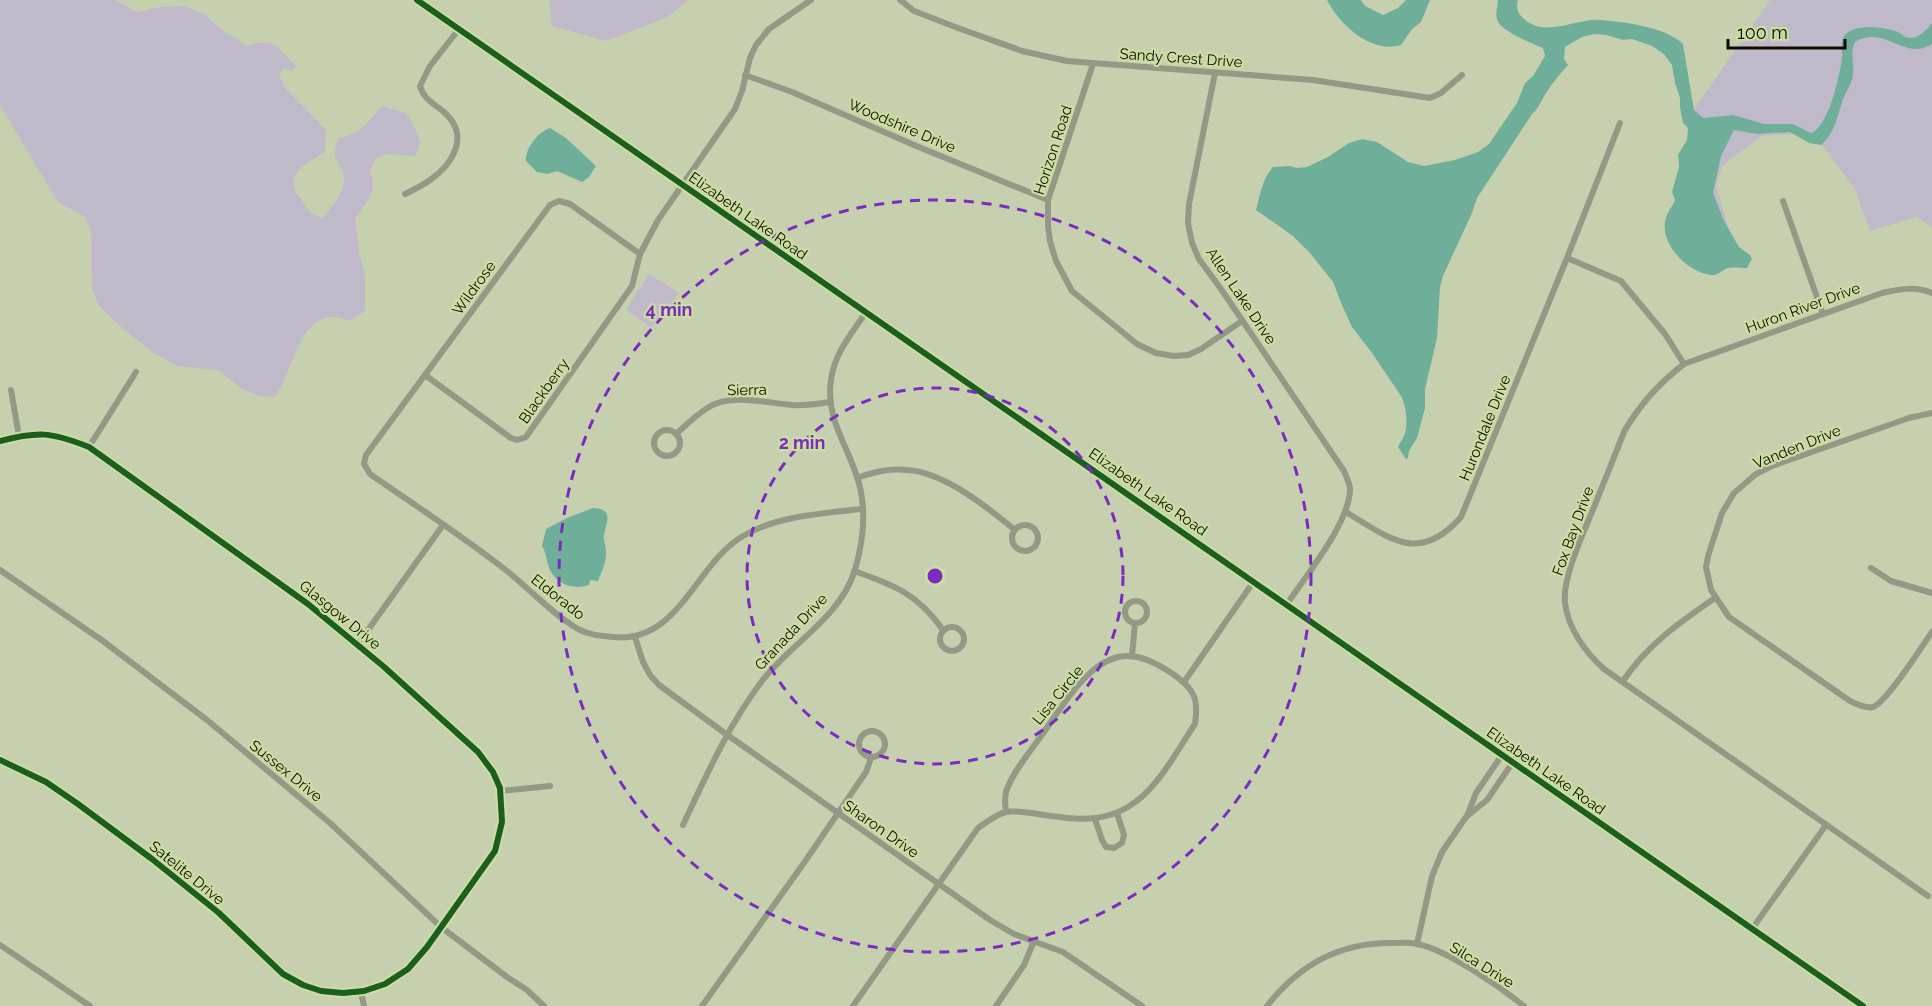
<svg xmlns="http://www.w3.org/2000/svg" width="1932" height="1006" font-family="Raleway,sans-serif">
<style>
.green{fill:#c0b9ca}
.water{fill:#6faf9a}
.lines{fill:none;stroke-linecap:round;stroke-linejoin:round}
.minor{stroke:#939984;stroke-width:6}
.tertiary{stroke:#939984;stroke-width:8}
.cycleway-casing{stroke:#ccdda1;stroke-width:10}
.cycleway{stroke:#1b5e20;stroke-width:6}
.ring{fill:none;stroke:#7b2cbf;stroke-width:3;stroke-dasharray:10 8}
.labels{text-anchor:middle;stroke-width:4.5;stroke-linejoin:round;paint-order:stroke}
.street-label{font-size:15px;fill:#0a0e00;stroke:#ccdda1}
.centre{fill:#7b2cbf;stroke:#ccdda1;stroke-width:3}
.ring-label{font-size:18px;text-anchor:middle;font-weight:bold;fill:#7b2cbf;stroke:#ccdda1;stroke-width:4.5;stroke-linejoin:round;paint-order:stroke}
</style>
<rect width="100%" height="100%" fill="#c6d0ae"/>
<g class="green">
<path d="M 0,0 L 115,0 L 137,12 L 160,7 L 184,6 L 204,14 L 221,29 L 247,46 C 277,37 276,47 296,66 L 292,71 L 285,68 L 279,74 L 285,88 L 326,130 L 325,151 C 314,161 289,169 294,188 C 295,192 300,197 302,200 C 309,211 310,213 322,218 C 331,210 345,191 344,178 C 343,159 328,164 339,138 C 361,134 368,122 382,106 L 406,113 L 414,126 L 420,142 L 416,156 L 387,154 L 376,158 L 370,171 C 379,191 366,202 355,219 L 360,256 L 365,274 L 365,311 L 350,321 C 300,300 296,369 275,397 L 259,396 L 242,389 L 219,370 L 177,366 L 152,352 L 119,325 L 100,307 L 92,290 L 91,231 L 85,217 L 58,202 L 0,105 Z"/>
<polygon points="549,0 688,0 668,17 606,41 552,26"/>
<polygon points="1770,0 1932,0 1932,227 1916,217 1870,231 1855,189 1824,147 1797,134 1762,136 1722,166 1716,187 1735,248 1702,220 1693,111"/>
<polygon points="649,274 679,293 651,327 626,310"/>
</g>
<g class="water">
<path d="M 1327,0 L 1361,0 L 1365,6 L 1383,15 L 1398,8 L 1406,0 L 1430,0 L 1421,22 L 1412,29 L 1401,45 C 1371,54 1340,25 1327,0 Z"/>
<path d="M 1498,0 L 1518,0 C 1516,6 1517,12 1522,17 C 1544,40 1575,18 1601,20 C 1624,22 1666,27 1683,44 L 1694,110 L 1703,118 L 1733,115 L 1764,124 L 1793,124 L 1811,133 C 1828,128 1840,75 1842,58 C 1843,51 1840,42 1844,36 C 1853,23 1886,27 1898,32 C 1902,34 1905,38 1910,38 C 1919,38 1927,30 1932,23 L 1932,44 C 1905,62 1884,24 1855,42 C 1850,51 1854,64 1853,75 C 1852,83 1847,90 1844,97 C 1837,115 1836,132 1821,145 L 1809,143 L 1790,132 L 1757,134 L 1734,130 L 1721,156 L 1713,193 L 1724,221 L 1739,247 L 1750,255 L 1752,259 L 1747,268 C 1741,268 1734,267 1728,268 C 1722,270 1718,276 1711,275 C 1686,272 1658,242 1666,217 C 1668,211 1673,206 1675,200 L 1672,192 L 1679,167 L 1678,155 L 1687,140 L 1688,128 L 1683,123 L 1680,107 L 1680,98 L 1675,83 L 1672,65 L 1664,54 L 1652,46 L 1632,39 L 1623,40 L 1606,35 L 1594,34 L 1582,37 L 1565,47 L 1564,59 L 1568,65 C 1560,74 1552,83 1546,93 C 1541,101 1539,108 1532,114 L 1477,198 L 1472,213 L 1443,276 L 1440,287 L 1437,338 L 1425,389 L 1425,408 L 1417,438 L 1409,451 L 1408,458 L 1406,459 L 1398,447 C 1400,442 1404,438 1405,433 C 1408,423 1406,405 1401,396 L 1372,353 L 1352,327 L 1342,305 L 1333,282 L 1310,253 L 1293,236 L 1256,210 C 1260,195 1262,179 1273,167 L 1290,166 L 1297,168 L 1307,167 L 1328,157 L 1349,143 L 1362,139 L 1377,142 L 1408,162 L 1424,166 L 1455,160 L 1478,152 L 1489,144 L 1517,103 L 1525,83 L 1533,76 L 1545,56 L 1543,48 C 1531,43 1501,31 1497,20 C 1495,13 1498,6 1498,0 Z"/>
<path d="M 550,128 L 566,138 L 596,166 L 589,177 L 582,182 L 557,171 L 547,174 L 537,172 L 526,161 C 525,148 538,132 550,128 Z"/>
<path d="M 593,508 C 614,509 607,521 604,535 C 603,541 607,547 606,554 C 606,563 601,573 598,581 L 590,580 L 589,585 C 573,590 558,585 550,570 C 546,562 547,554 542,546 L 546,529 L 567,518 Z"/>
</g>
<g class="lines">
<g class="minor">
<polyline points="900,0 914,11 958,28 1022,51 1067,61 1313,80 1430,98 1441,93 1462,75"/>
<polyline points="1093,64 1048,200 1048,226 1050,241 1056,261 1072,291 1137,344 1156,353 1174,356 1188,355 1201,349 1242,321"/>
<path d="M 1215,73 L 1189,204 L 1188,223 L 1192,243 L 1199,259 L 1221,289 L 1344,471 C 1346,476 1349,482 1350,488 C 1351,521 1305,577 1287,604"/>
<polyline points="745,75 792,92 914,145 1048,200"/>
<path d="M 405,194 C 413,190 422,186 430,180 C 453,164 470,136 445,113 C 435,104 424,100 420,86 L 430,66 L 459,29"/>
<polyline points="1783,201 1823,314"/>
<path d="M 640,254 L 570,204 L 559,201 L 550,205 L 366,455 L 364,464 L 370,474 C 416,506 464,537 507,571 C 531,590 552,614 578,629 C 589,635 601,636 613,637 C 679,644 695,564 743,536 C 776,516 825,513 862,509"/>
<polyline points="1567,258 1621,281 1665,334 1684,364"/>
<polyline points="425,375 511,438 517,440 526,437 632,286 640,254 658,220 735,109 742,91 750,58 756,45 769,29 811,0"/>
<polyline points="11,390 19,436"/>
<path d="M 1932,413 L 1909,418 L 1772,466 L 1756,474 L 1734,493 L 1722,513 L 1708,556 L 1706,567 L 1711,590 L 1729,617 L 1850,701 C 1857,704 1866,709 1873,707 C 1887,702 1922,646 1932,632"/>
<circle cx="667" cy="443" r="13"/>
<path d="M 676,434 C 686,425 697,414 709,407 C 730,393 768,403 792,405 C 805,406 817,404 829,402"/>
<path d="M 0,441 C 39,431 51,432 89,447 L 308,604 L 383,666 L 478,752 L 493,772 L 500,788 L 502,822 L 495,851 L 427,947 L 408,969 L 385,984 L 364,991 L 343,993 L 321,991 L 303,985 L 283,974 L 219,913 L 152,859 L 78,804 L 46,782 L 0,760"/>
<polyline points="89,447 136,372"/>
<path d="M 857,478 C 874,472 889,468 907,470 C 944,472 987,507 1015,530"/>
<path d="M 1346,512 C 1389,538 1419,565 1461,517 L 1567,258 L 1620,123"/>
<circle cx="1025" cy="538" r="13"/>
<polyline points="1871,568 1891,581 1932,593"/>
<polyline points="0,570 103,641 207,720 330,823 441,927 507,977 527,990 544,1006"/>
<path d="M 854,571 C 894,585 918,594 943,630"/>
<circle cx="1136" cy="612" r="11"/>
<circle cx="952" cy="639" r="12"/>
<polyline points="635,637 643,662 650,675 659,685 726,734 990,920 1014,934 1063,952 1142,1006"/>
<polyline points="358,644 443,525"/>
<polyline points="1132,656 1135,623"/>
<path d="M 1623,681 C 1647,645 1680,622 1715,598"/>
<polyline points="1184,682 1254,581"/>
<circle cx="872" cy="744" r="13"/>
<polyline points="500,791 550,786"/>
<polyline points="1467,816 1476,793 1502,755"/>
<polyline points="1095,819 1102,840 1106,847 1114,848 1122,843 1124,835 1117,813"/>
<path d="M 683,825 C 707,774 728,726 762,681 C 791,643 840,618 855,570 C 863,542 867,509 858,480 C 848,446 825,418 831,380 C 834,354 852,333 866,312"/>
<path d="M 1928,896 L 1604,669 C 1585,652 1568,628 1565,603 C 1562,576 1586,528 1596,502 C 1606,478 1615,454 1625,430 C 1641,403 1659,383 1684,364 L 1882,293 C 1899,289 1915,286 1932,293"/>
<polyline points="1752,929 1826,825"/>
<polyline points="1417,944 1432,876 1442,852 1466,817 1487,800 1513,762"/>
<polyline points="0,945 90,1006"/>
<polyline points="361,992 364,1006"/>
<polyline points="702,1006 806,860 866,772 871,758"/>
<path d="M 853,1006 L 978,828 C 986,823 996,814 1006,812 C 1016,810 1029,813 1038,814 C 1070,819 1100,824 1128,807 C 1158,789 1176,752 1195,724 C 1199,698 1194,689 1173,674 C 1156,663 1139,653 1118,657 C 1110,659 1103,663 1097,667 C 1073,686 1057,714 1039,739 C 1028,754 1014,771 1007,789 C 1004,796 1005,804 1006,812"/>
<polyline points="996,1006 1024,965 1034,941"/>
<path d="M 1267,1006 C 1300,964 1340,942 1394,943 C 1401,943 1410,942 1417,944 C 1446,949 1500,987 1524,1006"/>
</g>
<polyline class="tertiary" points="417,0 1863,1006"/>
<g class="cycleway-casing">
<g id="cycleway">
<polyline points="417,0 1863,1006"/>
<path d="M 0,441 C 39,431 51,432 89,447 L 308,604 L 383,666 L 478,752 L 493,772 L 500,788 L 502,822 L 495,851 L 427,947 L 408,969 L 385,984 L 364,991 L 343,993 L 321,991 L 303,985 L 283,974 L 219,913 L 152,859 L 78,804 L 46,782 L 0,760"/>
</g>
</g>
<use href="#cycleway" class="cycleway"/>
</g>
<g class="ring">
<circle cx="935" cy="576" r="188"/>
<circle cx="935" cy="576" r="376"/>
</g>
<g class="labels">
<g class="street-label">
<text transform="translate(1181 58) rotate(4)" y="5">Sandy Crest Drive</text>
<text transform="translate(902 126) rotate(23)" y="5">Woodshire Drive</text>
<text transform="translate(1053 150) rotate(-72)" y="5">Horizon Road</text>
<text transform="translate(748 216) rotate(35)" y="5">Elizabeth Lake Road</text>
<text transform="translate(474 288) rotate(-54)" y="5">Wildrose</text>
<text transform="translate(1241 296) rotate(56)" y="5">Allen Lake Drive</text>
<text transform="translate(1803 308) rotate(-20)" y="5">Huron River Drive</text>
<text transform="translate(747 390) rotate(-1)" y="5">Sierra</text>
<text transform="translate(544 391) rotate(-55)" y="5">Blackberry</text>
<text transform="translate(1485 428) rotate(-68)" y="5">Hurondale Drive</text>
<text transform="translate(1797 447) rotate(-22)" y="5">Vanden Drive</text>
<text transform="translate(1148 492) rotate(35)" y="5">Elizabeth Lake Road</text>
<text transform="translate(1573 531) rotate(-70)" y="5">Fox Bay Drive</text>
<text transform="translate(558 597) rotate(38)" y="5">Eldorado</text>
<text transform="translate(340 615) rotate(39)" y="5">Glasgow Drive</text>
<text transform="translate(791 632) rotate(-47)" y="5">Granada Drive</text>
<text transform="translate(1058 695) rotate(-51)" y="5">Lisa Circle</text>
<text transform="translate(286 771) rotate(39)" y="5">Sussex Drive</text>
<text transform="translate(1546 771) rotate(35)" y="5">Elizabeth Lake Road</text>
<text transform="translate(881 829) rotate(35)" y="5">Sharon Drive</text>
<text transform="translate(187 873) rotate(39)" y="5">Satelite Drive</text>
<text transform="translate(1482 965) rotate(32)" y="5">Silca Drive</text>
</g>
</g>
<circle cx="935" cy="576" r="9" class="centre"/>
<g class="ring-label">
<text x="669" y="316">4 min</text>
<text x="802" y="449">2 min</text>
</g>
<path d="M1728 39v9h117v-9" fill="none" stroke="#0a0e00" stroke-width="3"/>
<text x="1737" y="39" font-size="18" fill="#0a0e00" stroke="#ccdda1" stroke-width="4.5" paint-order="stroke">100 m</text>
</svg>
